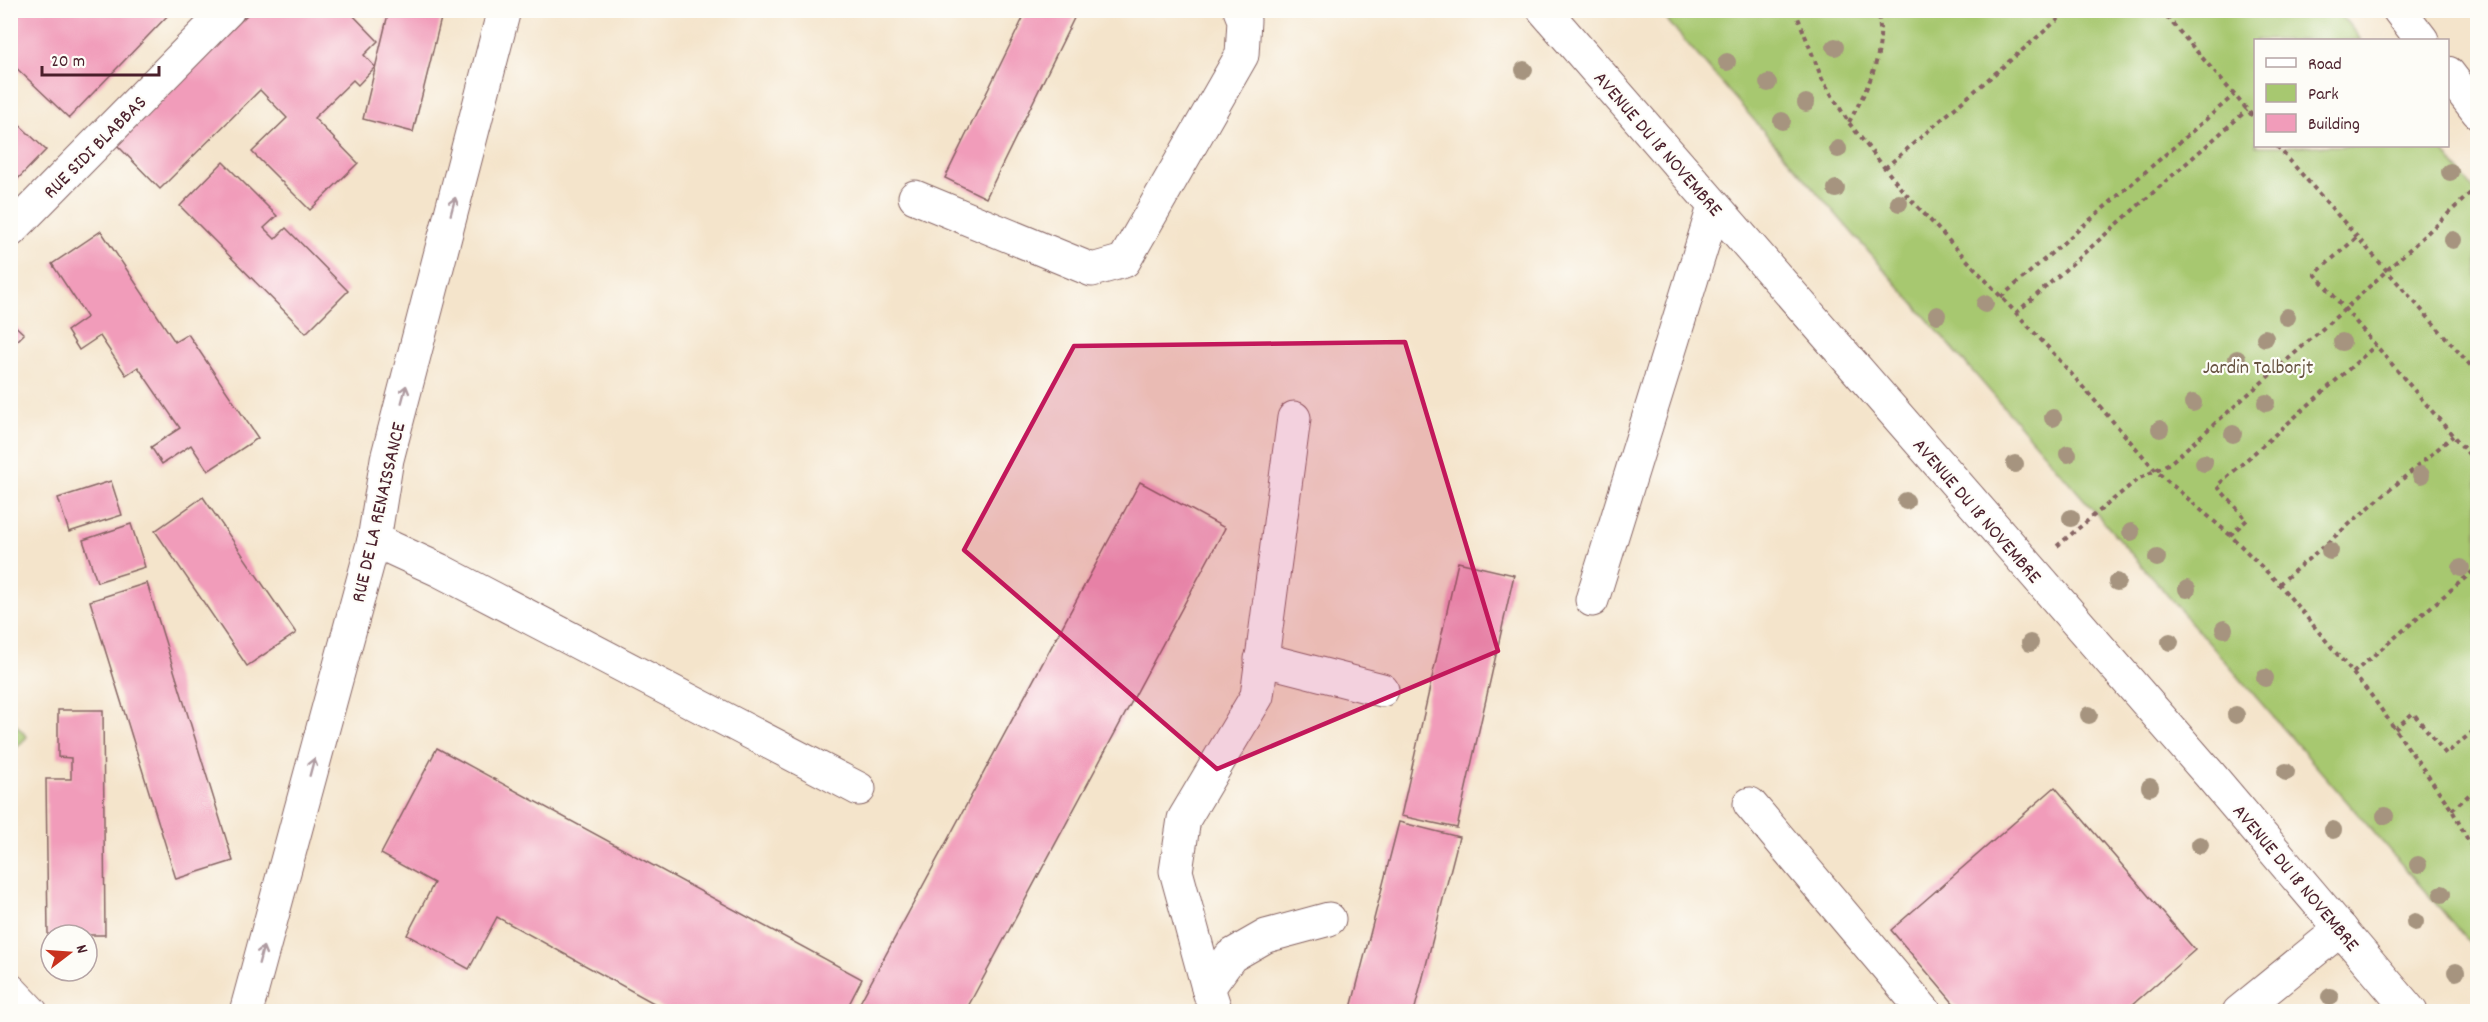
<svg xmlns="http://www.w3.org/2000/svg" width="2488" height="1022" font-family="Dekko,sans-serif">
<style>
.green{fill:#a7c870;stroke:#78744e;stroke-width:1.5}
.building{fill:#f19cba}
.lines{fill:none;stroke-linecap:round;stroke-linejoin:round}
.minor-casing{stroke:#866463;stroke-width:35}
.path{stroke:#866463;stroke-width:4;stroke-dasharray:4.5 4.5;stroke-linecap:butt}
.minor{stroke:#fff;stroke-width:33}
.tree{fill:#a6947f}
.oneway{stroke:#ae9aa0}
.marked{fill:#c2185b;fill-opacity:0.2;stroke:#c2185b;stroke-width:4.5;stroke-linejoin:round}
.labels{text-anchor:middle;stroke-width:4.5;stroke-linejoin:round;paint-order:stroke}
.street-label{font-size:20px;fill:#4a1f2b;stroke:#fdfcf7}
.park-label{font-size:20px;fill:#665240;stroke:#fdfcf7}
</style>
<rect width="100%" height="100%" fill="#fdfcf7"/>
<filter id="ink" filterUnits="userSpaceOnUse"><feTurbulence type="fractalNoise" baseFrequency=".0167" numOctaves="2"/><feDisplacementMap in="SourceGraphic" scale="12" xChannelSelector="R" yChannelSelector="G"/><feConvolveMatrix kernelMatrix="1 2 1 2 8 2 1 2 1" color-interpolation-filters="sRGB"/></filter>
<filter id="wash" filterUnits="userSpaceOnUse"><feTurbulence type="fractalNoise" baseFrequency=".008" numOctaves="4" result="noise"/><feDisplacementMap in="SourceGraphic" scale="24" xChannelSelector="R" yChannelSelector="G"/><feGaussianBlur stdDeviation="1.35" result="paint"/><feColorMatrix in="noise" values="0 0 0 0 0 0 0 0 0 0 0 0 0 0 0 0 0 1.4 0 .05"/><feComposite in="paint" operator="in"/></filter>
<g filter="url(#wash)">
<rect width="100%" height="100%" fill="#f4e4cb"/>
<g class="green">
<polygon points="1659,11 2338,11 2361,40 2256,40 2256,146 2440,146 2477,194 2477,951"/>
<polygon points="11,719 27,737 11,753"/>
</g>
<g id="blocks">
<g class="building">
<polygon points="10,10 173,10 69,118 10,62"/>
<polygon points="252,10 348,10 378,41 364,55 375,67 358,85 353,80 314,118 358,163 310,210 252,152 287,118 260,90 160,189 116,144"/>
<polygon points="389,10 443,10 413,132 363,119"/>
<polygon points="1027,10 1078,10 986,198 945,178"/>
<polygon points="10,116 46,150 10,187"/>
<polygon points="223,162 277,216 264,228 275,239 286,228 348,291 306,333 180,206"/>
<polygon points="101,231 175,342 188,334 258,438 208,471 191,445 162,464 151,447 180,428 138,367 126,375 100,336 79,350 67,331 87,317 52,264"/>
<polygon points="10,321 24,334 10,348"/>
<polygon points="111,481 122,515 69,532 58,498"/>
<polygon points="1140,482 1225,528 965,1012 855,1012"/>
<polygon points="203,497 296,633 247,666 155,531"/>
<polygon points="131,524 145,567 97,582 83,540"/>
<polygon points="1458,562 1514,575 1457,828 1401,816"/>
<polygon points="147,583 233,861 176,879 90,601"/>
<polygon points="58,710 103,710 105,935 48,935 46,779 71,779 71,758 58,757"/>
<polygon points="437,748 862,979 845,1012 670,1012 497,917 469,969 407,935 434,883 381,854"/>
<polygon points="2055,787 2195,950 2124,1012 1961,1012 1891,930"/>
<polygon points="1399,822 1459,837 1414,1012 1350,1012"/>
</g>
</g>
</g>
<g filter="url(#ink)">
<use href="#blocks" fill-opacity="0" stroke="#866463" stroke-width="1.5"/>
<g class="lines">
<g class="minor-casing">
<g id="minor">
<polyline points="1544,10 2210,775 2411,1012"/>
<polyline points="2399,10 2422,40"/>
<polyline points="2448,73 2478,112"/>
<polyline points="915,197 1092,270 1124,261 1242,55 1244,20 1240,10"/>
<polyline points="10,231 228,10"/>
<polyline points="374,540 439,570 859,789"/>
<polyline points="1592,600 1714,207"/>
<polyline points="1261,659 1382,690"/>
<polyline points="1750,804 1925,1012"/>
<polyline points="1208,988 1231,956 1266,936 1329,919"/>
<polyline points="10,990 31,1012"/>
<polyline points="246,1012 374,540 387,459 504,10"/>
<polyline points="1216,1012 1208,988 1176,871 1184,819 1257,696 1294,418"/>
<polyline points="2239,1012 2341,929"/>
</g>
</g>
<g class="path">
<polyline points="1795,10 1822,79 1849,123 1903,191 2055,355 2156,471 2230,535 2279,584 2371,695 2452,810 2478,859"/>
<polyline points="2161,10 2256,120"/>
<path d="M 1849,122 C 1868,88 1888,50 1877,10"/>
<polyline points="2277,146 2478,374"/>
<polyline points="1885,168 2069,10"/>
<polyline points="2356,238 2315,274 2478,465"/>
<polyline points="2001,297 2234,95"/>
<polyline points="2016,313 2247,110"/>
<polyline points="2230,535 2247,520 2217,486 2376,345"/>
<polyline points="2057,546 2138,479 2170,463 2345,309 2478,186"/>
<polyline points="2279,584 2453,436"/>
<polyline points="2353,673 2478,567"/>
<polyline points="2395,729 2413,713 2446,754 2478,727"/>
<polyline points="2452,810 2478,787"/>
</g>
<use href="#minor" class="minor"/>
</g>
<g class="tree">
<circle cx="1835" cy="47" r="9"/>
<circle cx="1727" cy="62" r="9"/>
<circle cx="1524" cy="70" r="9"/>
<circle cx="1768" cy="83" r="9"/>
<circle cx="1806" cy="103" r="9"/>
<circle cx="1782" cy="121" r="9"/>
<circle cx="1838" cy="149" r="9"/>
<circle cx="2450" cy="172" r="9"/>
<circle cx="1836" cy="189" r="9"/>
<circle cx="1899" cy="203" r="9"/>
<circle cx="2453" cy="240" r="9"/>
<circle cx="1985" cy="304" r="9"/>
<circle cx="1937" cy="315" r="9"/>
<circle cx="2287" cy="317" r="9"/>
<circle cx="2265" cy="338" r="9"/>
<circle cx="2342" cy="342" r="9"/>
<circle cx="2237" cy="359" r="9"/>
<circle cx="2193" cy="403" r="9"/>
<circle cx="2266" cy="403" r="9"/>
<circle cx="2053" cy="418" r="9"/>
<circle cx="2160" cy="429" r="9"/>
<circle cx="2233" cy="434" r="9"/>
<circle cx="2068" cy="454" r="9"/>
<circle cx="2204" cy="463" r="9"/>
<circle cx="2015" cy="464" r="9"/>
<circle cx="2421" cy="475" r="9"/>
<circle cx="1906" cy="501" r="9"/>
<circle cx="2071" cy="518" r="9"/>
<circle cx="2131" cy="532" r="9"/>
<circle cx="2330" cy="551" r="9"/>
<circle cx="2157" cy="558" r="9"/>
<circle cx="2461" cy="568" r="9"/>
<circle cx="2117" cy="582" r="9"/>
<circle cx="2187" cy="589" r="9"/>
<circle cx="2224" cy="629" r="9"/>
<circle cx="2170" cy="642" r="9"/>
<circle cx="2030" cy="643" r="9"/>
<circle cx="2265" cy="678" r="9"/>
<circle cx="2089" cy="715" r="9"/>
<circle cx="2236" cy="715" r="9"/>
<circle cx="2286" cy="772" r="9"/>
<circle cx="2150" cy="787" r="9"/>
<circle cx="2385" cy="816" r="9"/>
<circle cx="2333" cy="830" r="9"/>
<circle cx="2200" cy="845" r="9"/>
<circle cx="2418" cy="865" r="9"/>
<circle cx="2442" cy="894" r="9"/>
<circle cx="2415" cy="922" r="9"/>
<circle cx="2456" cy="972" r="9"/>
<circle cx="2330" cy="997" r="9"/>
</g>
<defs><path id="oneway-shaft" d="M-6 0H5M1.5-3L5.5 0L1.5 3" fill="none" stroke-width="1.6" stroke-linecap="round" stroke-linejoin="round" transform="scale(1.5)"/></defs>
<g class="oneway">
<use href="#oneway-shaft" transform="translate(453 206) rotate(-75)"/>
<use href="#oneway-shaft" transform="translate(404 394) rotate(-75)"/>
<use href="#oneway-shaft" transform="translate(312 767) rotate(-75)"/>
<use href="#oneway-shaft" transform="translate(261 955) rotate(-75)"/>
</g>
</g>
<path class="marked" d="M 1405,342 L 1498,651 L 1217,769 L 964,550 L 1074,346 Z"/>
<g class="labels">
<g class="street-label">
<text transform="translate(1659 143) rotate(49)" y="7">AVENUE DU 18 NOVEMBRE</text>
<text transform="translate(94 146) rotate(-45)" y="7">RUE SIDI BLABBAS</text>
<text transform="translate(1978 510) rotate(49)" y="7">AVENUE DU 18 NOVEMBRE</text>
<text transform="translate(377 512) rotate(-77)" y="7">RUE DE LA RENAISSANCE</text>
<text transform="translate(2297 877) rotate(50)" y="7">AVENUE DU 18 NOVEMBRE</text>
</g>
<g class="park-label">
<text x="2258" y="373">Jardin Talborjt</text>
</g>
</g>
<rect width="2488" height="1022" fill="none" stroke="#fdfcf7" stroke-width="36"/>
<rect x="2254" y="39" width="195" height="108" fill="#fdfcf7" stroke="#b5a4a5" stroke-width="1.5"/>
<rect x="2266" y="58" width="30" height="9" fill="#ffffff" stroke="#b5a4a5" stroke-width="1.5"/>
<text x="2308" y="69" font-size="18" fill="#4a1f2b">Road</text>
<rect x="2266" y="84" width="30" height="18" fill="#a7c870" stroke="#b5a4a5" stroke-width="1.5"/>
<text x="2308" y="99" font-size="18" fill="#4a1f2b">Park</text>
<rect x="2266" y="114" width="30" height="18" fill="#f19cba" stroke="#b5a4a5" stroke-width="1.5"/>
<text x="2308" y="129" font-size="18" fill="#4a1f2b">Building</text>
<g transform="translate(69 953) rotate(73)"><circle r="28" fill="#fdfcf7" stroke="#b5a4a5" stroke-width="1.5"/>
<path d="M0-4.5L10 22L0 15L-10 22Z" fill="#c8321e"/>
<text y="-9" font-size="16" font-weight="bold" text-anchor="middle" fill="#4a1f2b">N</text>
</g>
<path d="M42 66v9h117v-9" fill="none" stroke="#4a1f2b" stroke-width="3"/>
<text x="51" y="66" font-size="18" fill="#4a1f2b" stroke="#fdfcf7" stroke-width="4.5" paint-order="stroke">20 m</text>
</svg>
